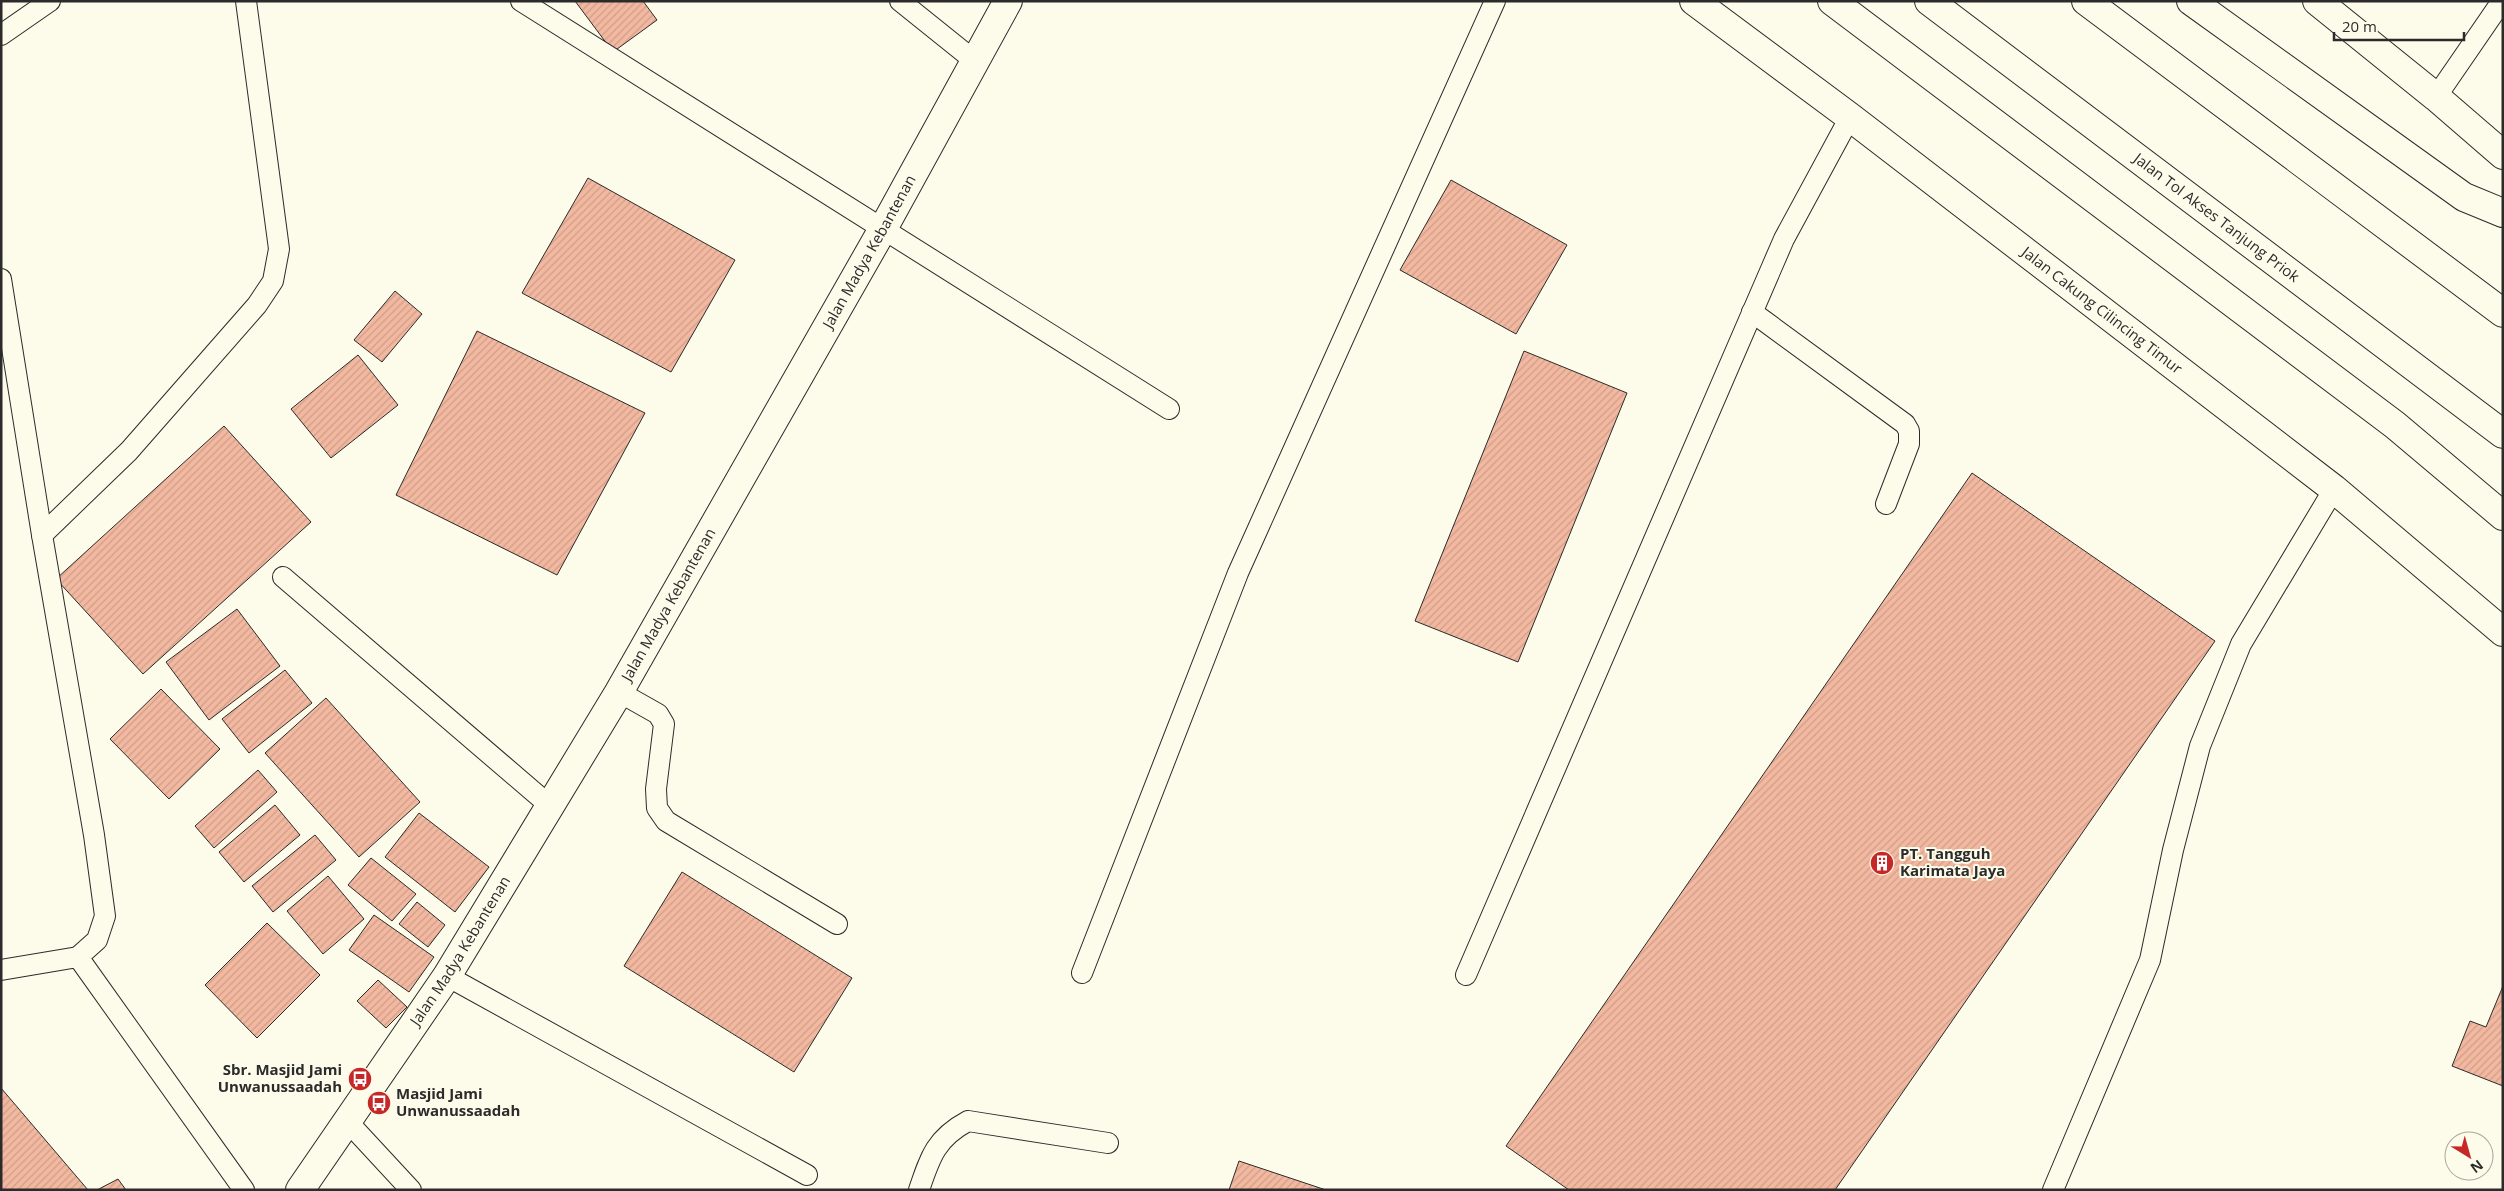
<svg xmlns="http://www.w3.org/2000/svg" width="2504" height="1191" font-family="'Open Sans',sans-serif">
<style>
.building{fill:url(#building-hatch);stroke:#2b2b2b}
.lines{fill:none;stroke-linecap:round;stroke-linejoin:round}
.service-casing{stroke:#2b2b2b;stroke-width:22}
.minor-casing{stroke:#2b2b2b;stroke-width:30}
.trunk-casing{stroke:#2b2b2b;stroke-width:30}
.motorway-casing{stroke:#2b2b2b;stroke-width:30}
.service{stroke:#fdfbea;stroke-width:20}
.minor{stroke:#fdfbea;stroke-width:28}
.trunk{stroke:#fdfbea;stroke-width:28}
.motorway{stroke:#fdfbea;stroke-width:28}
.labels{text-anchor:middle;stroke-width:4;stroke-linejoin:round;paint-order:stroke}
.street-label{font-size:15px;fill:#2b2b2b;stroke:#fdfbea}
.poi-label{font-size:15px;font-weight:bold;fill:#2b2b2b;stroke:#fdfbea;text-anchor:start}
</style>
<defs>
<pattern id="building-hatch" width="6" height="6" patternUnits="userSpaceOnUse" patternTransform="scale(1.25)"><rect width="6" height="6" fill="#f2b8a0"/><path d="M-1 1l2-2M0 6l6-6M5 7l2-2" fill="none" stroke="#d09e8a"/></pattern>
</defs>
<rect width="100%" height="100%" fill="#fdfbea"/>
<g class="building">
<polygon points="575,1 643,1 657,20 613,52"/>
<polygon points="588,178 735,260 671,372 522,293"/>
<polygon points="1451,180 1567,245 1516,334 1400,270"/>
<polygon points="395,291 422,314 382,362 354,340"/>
<polygon points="477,331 645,413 557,575 396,495"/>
<polygon points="1524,351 1627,393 1518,662 1415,621"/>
<polygon points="358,355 398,405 331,458 291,409"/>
<polygon points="224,426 311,522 143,674 56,579"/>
<polygon points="1972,473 2215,641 1835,1190 1569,1190 1506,1146"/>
<polygon points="237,609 280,666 209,720 166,662"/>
<polygon points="285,670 312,703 249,753 222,719"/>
<polygon points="161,689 220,749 169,799 110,739"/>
<polygon points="326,698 420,802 359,857 265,753"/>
<polygon points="258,770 277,792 214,848 195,826"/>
<polygon points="275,805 300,835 244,882 219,852"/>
<polygon points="419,813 489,867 455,912 385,857"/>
<polygon points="315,835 336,860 273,912 252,886"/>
<polygon points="371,858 416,894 392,921 348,885"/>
<polygon points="682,872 852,978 794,1072 624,966"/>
<polygon points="328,876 364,919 323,954 287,911"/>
<polygon points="417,902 445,925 428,947 399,924"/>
<polygon points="374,915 434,957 409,992 349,950"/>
<polygon points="267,923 320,975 257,1038 205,985"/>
<polygon points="378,980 407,1007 386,1028 357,1001"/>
<polygon points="2503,986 2503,1086 2452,1066 2470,1021 2486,1027"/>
<polygon points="1,1088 88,1190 1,1190"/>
<polygon points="1239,1161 1326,1190 1229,1190"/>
<polygon points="118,1179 126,1190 97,1190"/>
</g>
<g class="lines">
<g class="service-casing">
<g id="service">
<polyline points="521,1 1169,409"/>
<polyline points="900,1 976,62"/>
<polyline points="1,35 50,1"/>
<polyline points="2436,97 2502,1"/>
<polyline points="1,279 42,535 94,835 105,916 97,940 78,957"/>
<polyline points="1752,312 1905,424 1909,431 1909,444 1886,504"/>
<polyline points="42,535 129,451 257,305 273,281 279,249 246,1"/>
<polyline points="283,577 549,805"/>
<polyline points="619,692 658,714 664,724 656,789 657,808 666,821 837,924"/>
<polyline points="1,970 78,957 244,1190"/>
<polyline points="1082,973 1238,573 1495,1"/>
<polyline points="1466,975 1771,269 1784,239 1850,117"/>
<polyline points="447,976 807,1175"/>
<polyline points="348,1122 411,1190"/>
<path d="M 919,1190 C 930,1157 936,1138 968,1121 L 1108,1143"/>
<polyline points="2053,1190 2150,960 2173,850 2200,746 2241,644 2334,489"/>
</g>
</g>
<g class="minor-casing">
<g id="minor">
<path id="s1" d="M 300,1190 L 447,976 L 619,692 L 884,227 L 1008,1"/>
</g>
</g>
<g class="trunk-casing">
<g id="trunk">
<path id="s2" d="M 1694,1 L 1850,117 L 2334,489 L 2503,632"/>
<polyline points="2317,1 2436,97 2503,155"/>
</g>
</g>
<g class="motorway-casing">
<g id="motorway">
<polyline points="1832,1 2395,425 2503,516"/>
<path id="s3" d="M 1929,1 L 2503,434"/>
<polyline points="2086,1 2503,313"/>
<polyline points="2191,1 2464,197 2503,213"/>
</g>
</g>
<use href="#service" class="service"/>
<use href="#minor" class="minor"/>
<use href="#trunk" class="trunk"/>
<use href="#motorway" class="motorway"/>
</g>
<defs>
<g id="building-disc" transform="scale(1.25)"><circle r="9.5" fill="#c62828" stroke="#fdfbea"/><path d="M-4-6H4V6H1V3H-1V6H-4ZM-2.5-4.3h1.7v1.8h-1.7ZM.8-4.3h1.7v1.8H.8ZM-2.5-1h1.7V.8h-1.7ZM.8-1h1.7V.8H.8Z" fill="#fff"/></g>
<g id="bus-disc" transform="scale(1.25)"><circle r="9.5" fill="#c62828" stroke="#fdfbea"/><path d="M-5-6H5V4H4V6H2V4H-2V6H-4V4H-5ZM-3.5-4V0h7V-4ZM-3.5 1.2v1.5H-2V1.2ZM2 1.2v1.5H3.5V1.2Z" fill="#fff"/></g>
</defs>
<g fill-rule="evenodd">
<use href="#building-disc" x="1882" y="863"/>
<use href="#bus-disc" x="360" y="1079"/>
<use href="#bus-disc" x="379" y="1103"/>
</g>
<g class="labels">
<g class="street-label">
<text dy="5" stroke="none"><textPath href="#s3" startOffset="360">Jalan Tol Akses Tanjung Priok</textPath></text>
<text dy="5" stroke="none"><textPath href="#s1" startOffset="1098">Jalan Madya Kebantenan</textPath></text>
<text dy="5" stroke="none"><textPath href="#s2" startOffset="512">Jalan Cakung Cilincing Timur</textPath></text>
<text dy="5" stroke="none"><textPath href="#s1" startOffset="692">Jalan Madya Kebantenan</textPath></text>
<text dy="5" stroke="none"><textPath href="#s1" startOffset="288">Jalan Madya Kebantenan</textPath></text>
</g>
<g class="poi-label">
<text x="1900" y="859">PT. Tangguh<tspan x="1900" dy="17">Karimata Jaya</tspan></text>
<text x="342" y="1075" text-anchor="end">Sbr. Masjid Jami<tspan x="342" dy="17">Unwanussaadah</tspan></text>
<text x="396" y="1099">Masjid Jami<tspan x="396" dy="17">Unwanussaadah</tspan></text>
</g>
</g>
<rect width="2504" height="1191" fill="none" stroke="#2b2b2b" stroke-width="5"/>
<g transform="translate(2469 1156) rotate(143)"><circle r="24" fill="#fdfbea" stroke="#a9a89e"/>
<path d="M0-4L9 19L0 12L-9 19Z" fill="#c62828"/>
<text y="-8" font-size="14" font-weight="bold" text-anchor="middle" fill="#2b2b2b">N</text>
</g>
<path d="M2334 32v8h130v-8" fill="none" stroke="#2b2b2b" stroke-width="2.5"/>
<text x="2342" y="32" font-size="15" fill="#2b2b2b" stroke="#fdfbea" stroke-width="4" paint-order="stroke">20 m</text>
</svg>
